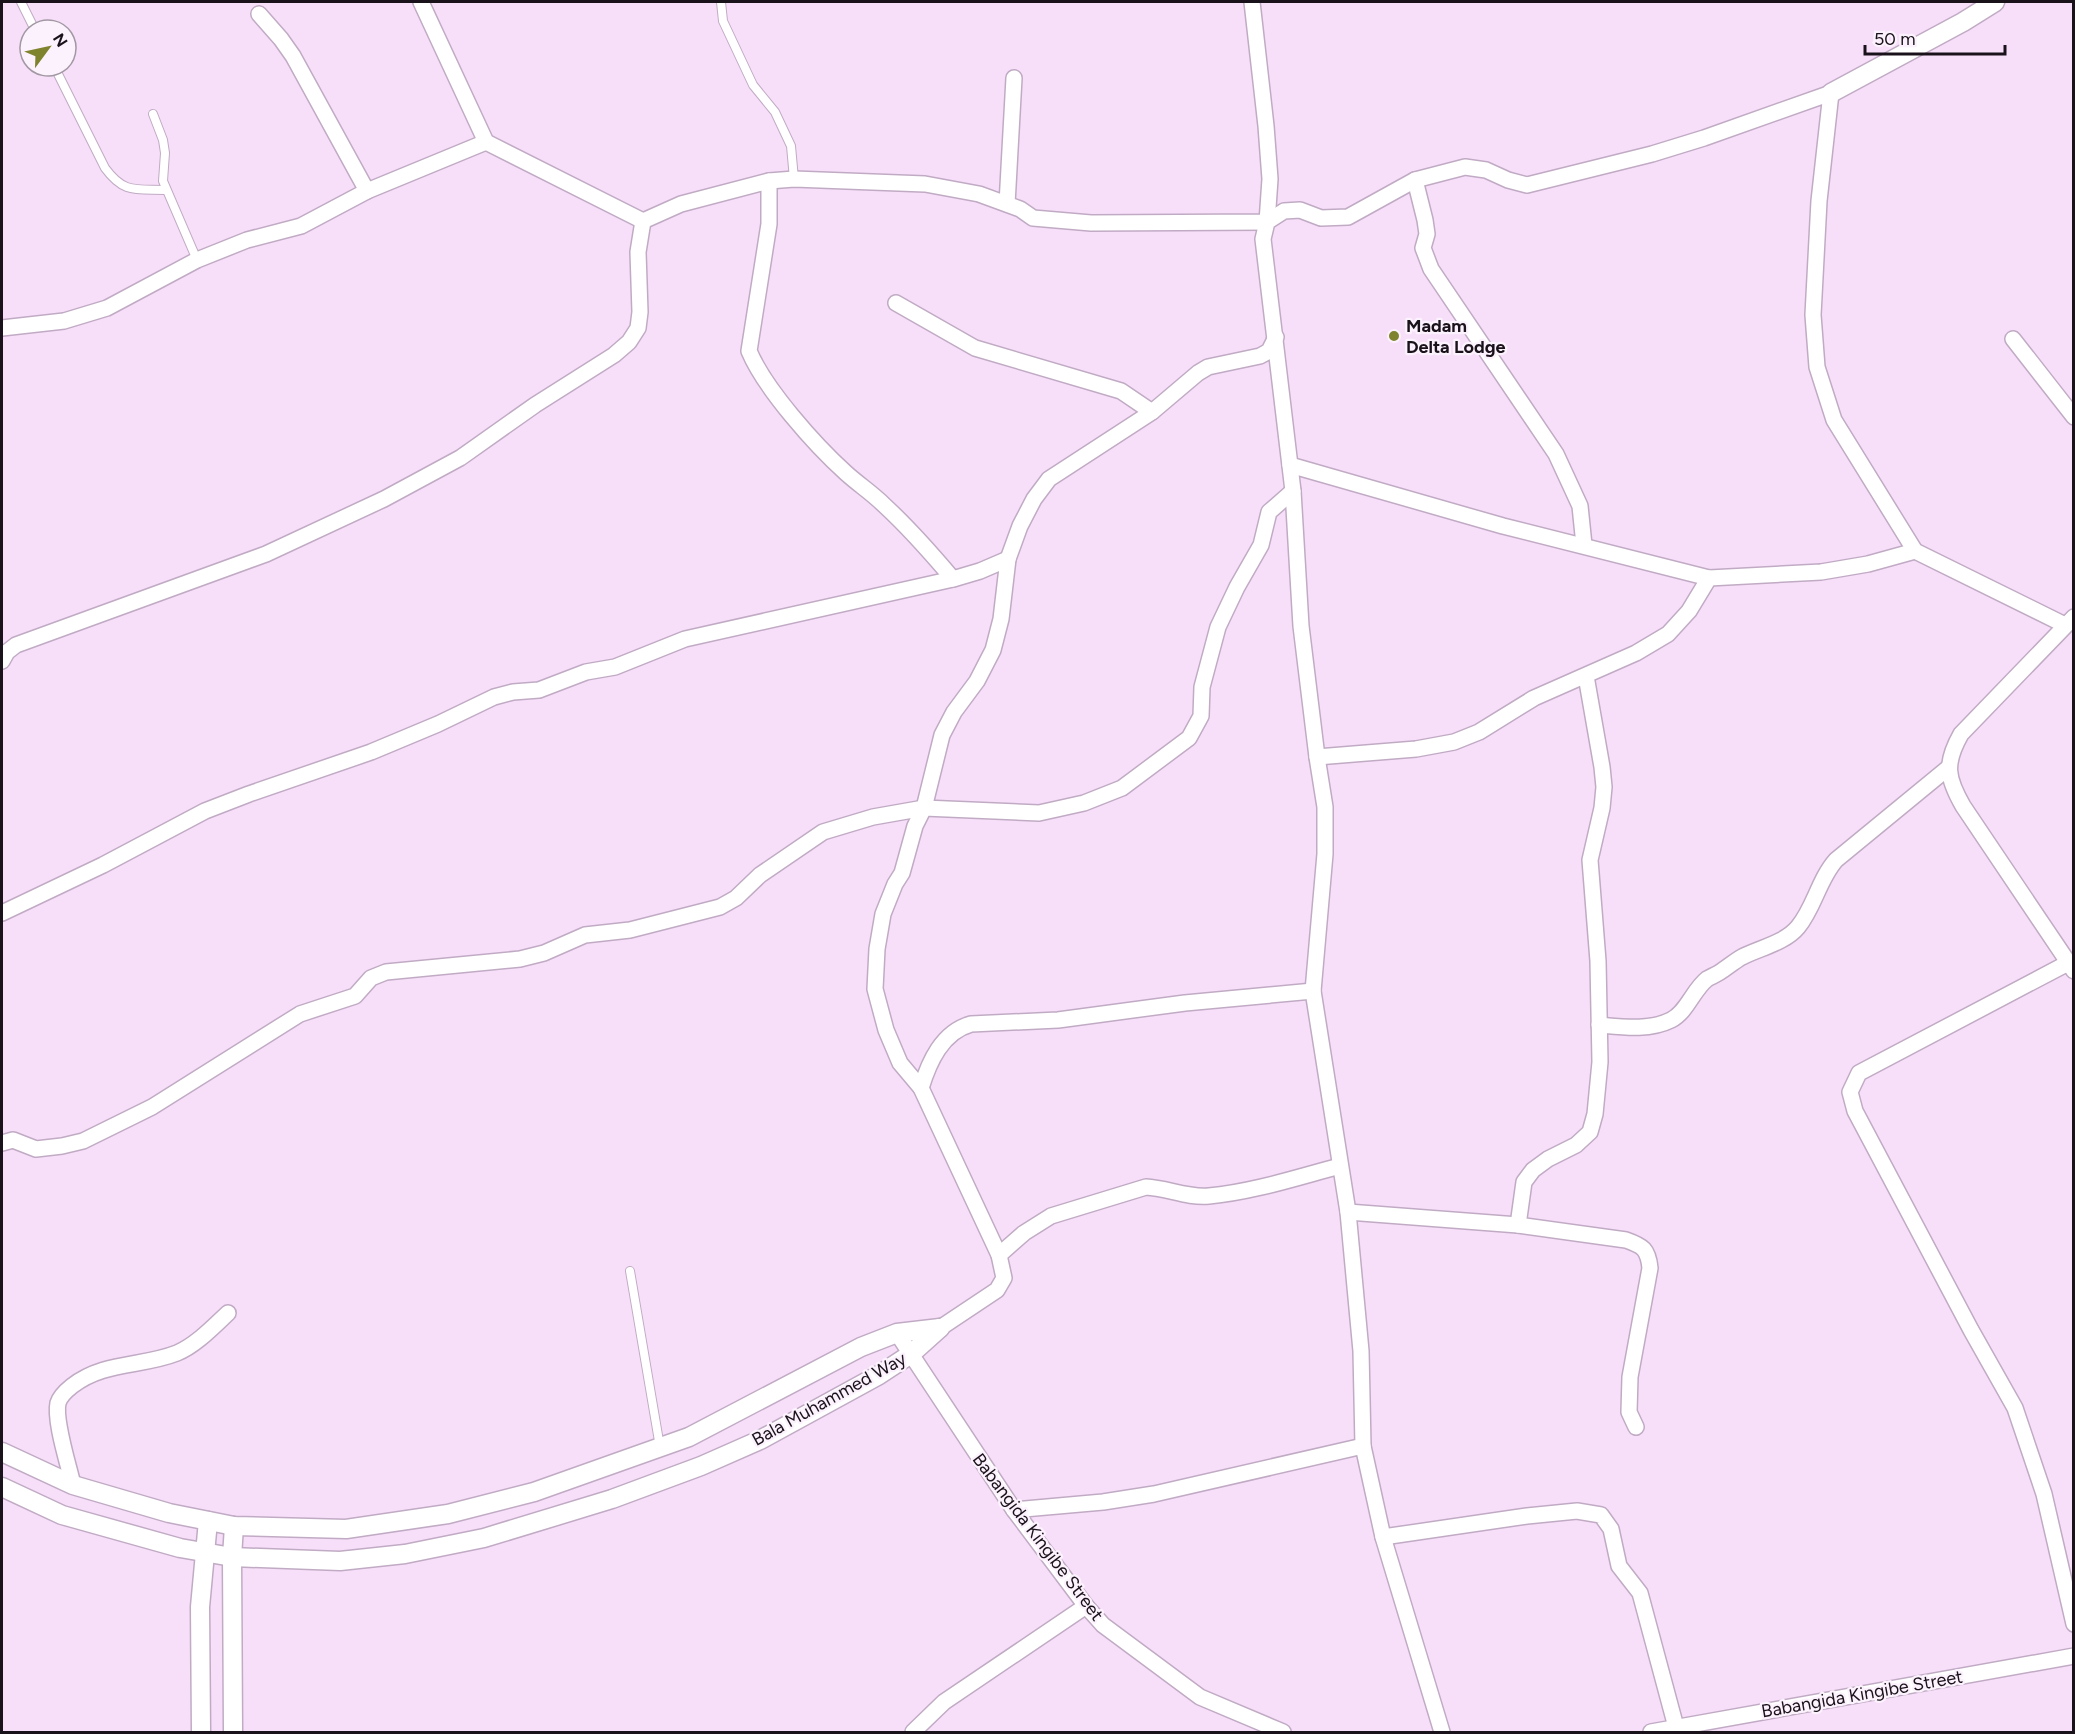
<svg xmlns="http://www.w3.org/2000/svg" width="2075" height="1734" font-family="Figtree,sans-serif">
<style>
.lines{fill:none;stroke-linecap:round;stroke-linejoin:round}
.service-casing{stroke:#c1abc4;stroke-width:10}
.minor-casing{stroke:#c1abc4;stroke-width:18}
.tertiary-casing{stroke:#c1abc4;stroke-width:21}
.service{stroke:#fff;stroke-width:8}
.minor{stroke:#fff;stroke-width:15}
.tertiary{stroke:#fff;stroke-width:18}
.poi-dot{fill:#7f832e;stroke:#fcf2fd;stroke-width:2}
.labels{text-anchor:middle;stroke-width:4.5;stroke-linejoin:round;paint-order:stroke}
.poi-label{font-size:18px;font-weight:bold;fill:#1a121b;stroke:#fcf2fd;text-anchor:start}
.street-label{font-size:18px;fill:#1a121b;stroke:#fcf2fd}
</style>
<rect width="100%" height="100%" fill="#f7dffa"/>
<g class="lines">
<g class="service-casing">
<g id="service">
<polyline points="21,2 35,30"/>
<polyline points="721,2 723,21 753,85 775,112 791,146 794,179"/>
<path d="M 54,66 L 105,168 C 124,194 136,189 165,190"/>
<polyline points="153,114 163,140 165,153 163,181 197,260"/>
<polyline points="630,1271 660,1447"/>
</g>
</g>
<g class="minor-casing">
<g id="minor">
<polyline points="421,2 486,142 643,221"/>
<polyline points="259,14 281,39 293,56 367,191"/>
<polyline points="1415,180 1425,220 1427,234 1423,248 1431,269 1556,454 1580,506 1584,545"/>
<path d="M 769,181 L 769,224 L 749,351 C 765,389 815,445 846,473 C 858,484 872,493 884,505 C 909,528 931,553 953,579"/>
<polyline points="1007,204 1014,78"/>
<polyline points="643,221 681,204 769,181 794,179 925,184 979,194 1020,209 1033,218 1091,223 1267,222 1270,179 1266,126 1252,2"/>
<polyline points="896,303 975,348 1121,391 1152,412"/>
<polyline points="2,328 64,321 107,308 197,260 247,240 301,226 367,191 486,142"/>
<polyline points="2013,339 2074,417"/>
<polyline points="1290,465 1503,526 1709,578 1821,572 1868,564 1915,551"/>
<path d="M 2074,617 L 1961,734 C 1944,764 1947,778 1963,806 L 2074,971"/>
<polyline points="2,661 7,652 16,645 266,554 384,499 460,458 535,405 614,355 629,342 638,328 640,312 638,252 643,221"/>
<polyline points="1317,757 1416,749 1454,742 1479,732 1534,698 1636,653 1668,634 1689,611 1709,578"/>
<polyline points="2,913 103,865 205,811 249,794 371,752 438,724 494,697 513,692 539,690 586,672 615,667 685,639 953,579 980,571 1008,559"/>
<polyline points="2068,963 1859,1073 1850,1092 1855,1111 1971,1330 2015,1408 2044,1494 2074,1624"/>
<path d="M 1599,1025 C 1622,1027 1649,1031 1671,1020 C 1687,1012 1693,990 1707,979 C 1712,976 1718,974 1723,970 C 1729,966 1735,961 1742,957 C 1759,948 1785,943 1798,927 C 1814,908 1819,879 1836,860 L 1948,768"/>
<path d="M 921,1088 C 929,1062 942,1032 971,1024 L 1058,1020 L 1185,1003 L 1313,991"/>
<polyline points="2,1143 13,1140 36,1149 62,1146 83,1141 152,1107 300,1014 355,996 371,978 386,972 520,959 544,953 585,935 630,930 720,907 736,898 760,875 823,832 873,817 924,808 1039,813 1084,803 1122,788 1189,738 1201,716 1202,687 1218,627 1237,587 1261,545 1269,512 1293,491"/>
<path d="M 1348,1212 L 1518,1225 L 1626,1240 C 1643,1246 1648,1249 1650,1268 L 1630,1377 L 1629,1412 L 1636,1427"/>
<polyline points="1518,1225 1524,1182 1533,1170 1548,1159 1576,1145 1590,1132 1595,1114 1600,1062 1598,961 1590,860 1602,808 1604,787 1602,767 1586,676"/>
<path d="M 999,1255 L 1024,1233 L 1051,1216 L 1146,1187 C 1167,1188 1187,1198 1209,1196 C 1253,1192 1298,1177 1340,1166"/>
<polyline points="940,1328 997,1290 1004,1278 999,1255 921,1088 900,1063 886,1030 875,989 877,949 883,914 895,884 902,873 915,826 924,808 942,735 954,712 977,681 993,650 1001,619 1008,559 1020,526 1034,499 1049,479 1152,412 1198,373 1208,367 1260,356 1269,351 1276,337"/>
<polyline points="897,1333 1014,1510 1086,1606 1103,1625 1200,1697 1283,1732"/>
<path d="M 73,1485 C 69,1466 54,1421 58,1403 C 60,1396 67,1390 72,1386 C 104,1361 142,1367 177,1353 C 196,1345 213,1327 228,1313"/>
<polyline points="1014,1510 1103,1502 1154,1494 1363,1446"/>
<polyline points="1383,1537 1527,1516 1577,1511 1601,1515 1611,1529 1619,1566 1640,1593 1676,1727"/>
<polyline points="913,1732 944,1702 1086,1606"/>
<polyline points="1442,1732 1383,1537 1363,1446 1361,1351 1348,1212 1313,991 1325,854 1325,807 1317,757 1301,626 1293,491 1263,239 1267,222 1284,211 1300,210 1321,218 1348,217 1415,180 1465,167 1486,170 1508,180 1527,185 1652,154 1704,138 1831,93 1819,201 1813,315 1817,367 1834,420 1915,551 2065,625"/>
<polyline points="1651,1732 2074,1656"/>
</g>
</g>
<g class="tertiary-casing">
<g id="tertiary">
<polyline points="1831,93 1963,22 1995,2"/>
<polyline points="2,1452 73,1485 169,1513 234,1526 346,1529 448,1514 534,1492 689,1437 861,1347 897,1333 940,1328"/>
<polyline points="2,1487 62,1515 180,1548 232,1557 340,1561 405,1554 484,1538 612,1499 701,1466 760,1440 879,1375 911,1354 940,1328"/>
<polyline points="201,1732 200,1607 208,1521"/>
<polyline points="233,1732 232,1557 234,1526"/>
</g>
</g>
<use href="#service" class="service"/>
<use href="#minor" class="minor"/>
<use href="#tertiary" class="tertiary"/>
</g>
<circle class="poi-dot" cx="1394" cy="336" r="6"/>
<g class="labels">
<g class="poi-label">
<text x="1406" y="332">Madam<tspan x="1406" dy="21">Delta Lodge</tspan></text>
</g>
<g class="street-label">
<text transform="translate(829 1399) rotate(-29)" y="6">Bala Muhammed Way</text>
<text transform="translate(1038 1537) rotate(53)" y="6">Babangida Kingibe Street</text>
<text transform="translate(1862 1694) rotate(-10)" y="6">Babangida Kingibe Street</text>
</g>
</g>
<rect width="2075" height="1734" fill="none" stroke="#1a121b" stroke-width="6"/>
<g transform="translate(48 48) rotate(57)"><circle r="28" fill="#fcf2fd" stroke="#a298a3" stroke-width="1.5"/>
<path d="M0-4.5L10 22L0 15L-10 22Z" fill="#7f832e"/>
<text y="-9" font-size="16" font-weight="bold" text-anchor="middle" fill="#1a121b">N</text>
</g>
<path d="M1865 45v9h140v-9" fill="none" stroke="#1a121b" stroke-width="3"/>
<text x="1874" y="45" font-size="18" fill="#1a121b" stroke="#fcf2fd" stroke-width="4.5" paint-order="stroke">50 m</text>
</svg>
